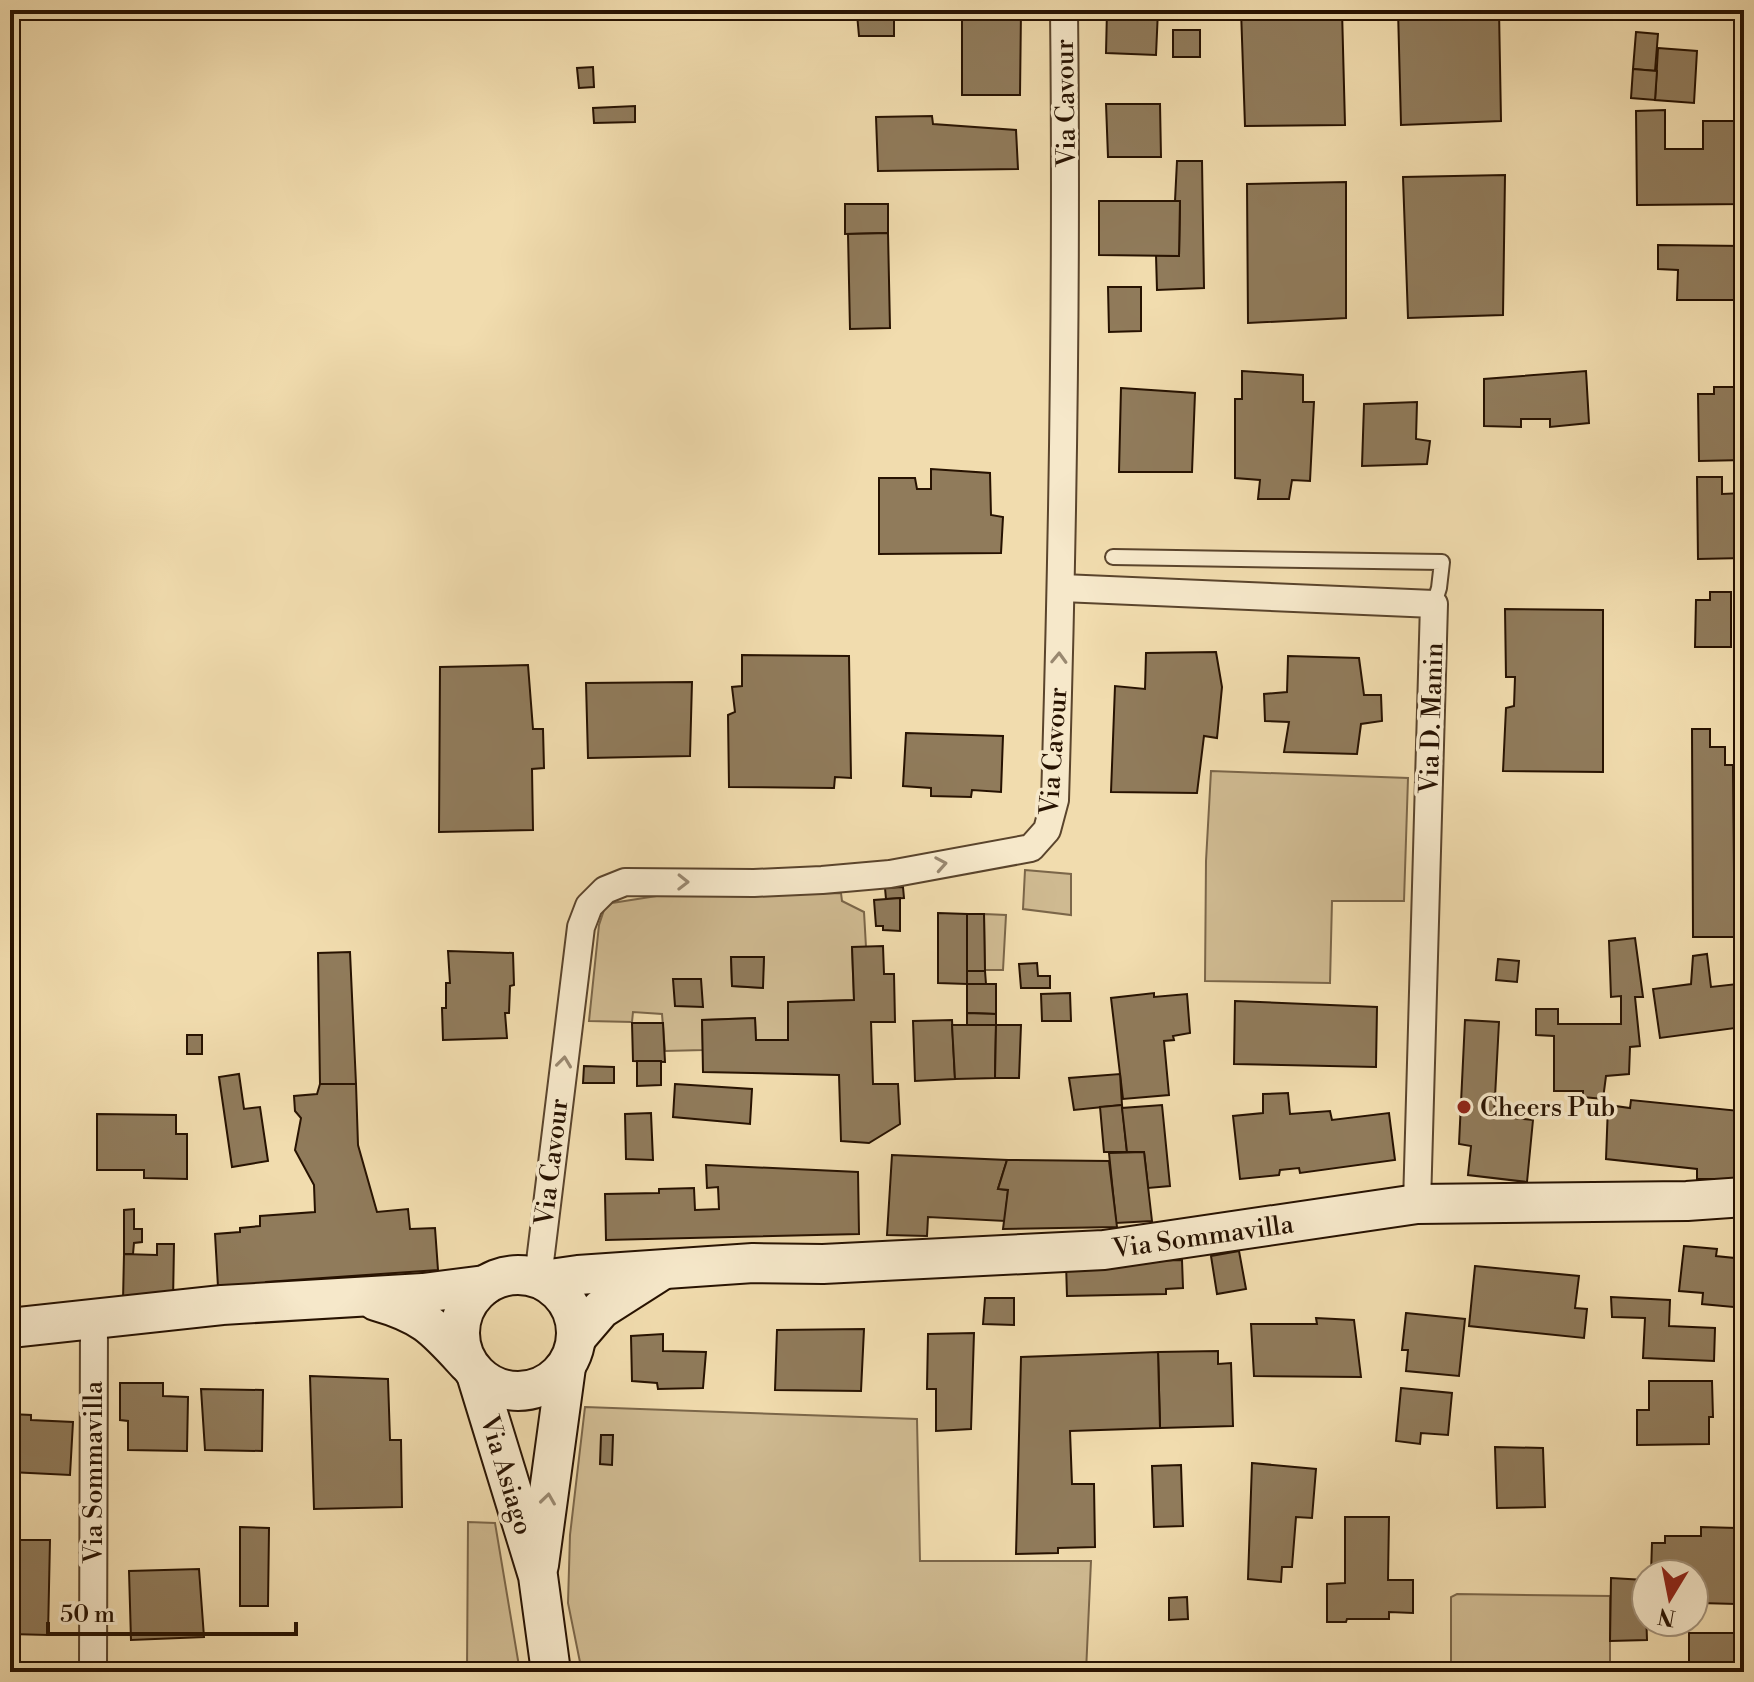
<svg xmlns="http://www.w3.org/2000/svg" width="1754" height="1682" font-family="'Libre Bodoni',serif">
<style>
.green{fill:#cfba91;stroke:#7b6649;stroke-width:2;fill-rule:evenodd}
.building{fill:#907b5b;stroke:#271201;stroke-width:2}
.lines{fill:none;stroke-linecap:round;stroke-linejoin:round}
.lane-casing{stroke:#5a442c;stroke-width:18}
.street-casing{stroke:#5a442c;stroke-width:30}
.secondary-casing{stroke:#271201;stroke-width:42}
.lane{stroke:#f6e8ca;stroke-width:14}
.street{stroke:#f6e8ca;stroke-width:26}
.secondary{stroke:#f6e8ca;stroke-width:38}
.oneway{stroke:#998870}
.poi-dot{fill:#8f2418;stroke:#f6e8ca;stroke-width:3}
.labels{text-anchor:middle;stroke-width:7;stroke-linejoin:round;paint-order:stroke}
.street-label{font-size:26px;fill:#271201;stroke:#f6e8ca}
.poi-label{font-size:26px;fill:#271201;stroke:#f6e8ca;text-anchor:start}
</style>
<rect width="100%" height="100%" fill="#f1dcae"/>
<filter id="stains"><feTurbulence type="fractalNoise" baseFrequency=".0025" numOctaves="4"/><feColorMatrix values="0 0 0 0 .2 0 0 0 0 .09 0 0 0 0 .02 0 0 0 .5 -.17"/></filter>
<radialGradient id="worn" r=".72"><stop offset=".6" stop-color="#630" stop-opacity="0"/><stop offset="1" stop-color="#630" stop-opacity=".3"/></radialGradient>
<g class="green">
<polygon points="10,71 20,376 10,376"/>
<polygon points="1211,771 1408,778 1404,901 1332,901 1330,983 1205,981 1206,861"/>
<polygon points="1025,870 1071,874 1071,915 1023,909"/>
<path d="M 841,893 L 842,901 L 864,912 L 866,947 L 852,948 L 854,1000 L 789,1002 L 788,1040 L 756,1040 L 755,1018 L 702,1020 L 703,1050 L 665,1051 L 662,1014 L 633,1012 L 632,1022 L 589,1021 L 599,925 L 604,910 L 612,903 L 663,895 ZM 731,957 L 764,957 L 762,988 L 732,986 Z"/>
<polygon points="984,914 1006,915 1003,970 985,970"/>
<polygon points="585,1407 917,1419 920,1561 1091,1561 1086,1672 582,1672 568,1603 570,1535"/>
<polygon points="468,1522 495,1523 520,1672 467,1672"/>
<polygon points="1457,1594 1610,1596 1610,1672 1451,1672 1451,1597"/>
</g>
<g class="building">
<polygon points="845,10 906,10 906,12 894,13 894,36 859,36 857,14 845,15"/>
<polygon points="962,10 1021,10 1020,95 962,95"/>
<polygon points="1107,10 1158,10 1156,55 1106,53"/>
<polygon points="1241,10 1342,10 1345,125 1245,126"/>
<polygon points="1398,10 1499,10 1501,121 1401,125"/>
<polygon points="1635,10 1685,10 1685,19 1635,20"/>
<rect x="1173" y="30" width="27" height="27"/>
<polygon points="1636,32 1658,34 1655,71 1633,69"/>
<polygon points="1658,48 1697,51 1694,103 1655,100"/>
<polygon points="593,67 594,87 579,88 577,68"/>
<polygon points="1633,69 1657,71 1655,100 1631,98"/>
<polygon points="1106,104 1160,104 1161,157 1108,157"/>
<polygon points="635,106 635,122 594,123 593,108"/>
<polygon points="1665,110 1665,149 1703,149 1703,121 1744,121 1744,204 1637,205 1636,111"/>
<polygon points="932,116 933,124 1016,130 1018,169 878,171 876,117"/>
<polygon points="1177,161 1202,161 1204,288 1157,290 1156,255 1179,256 1180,201 1175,201"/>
<polygon points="1505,175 1503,315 1408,318 1403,177"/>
<polygon points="1346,182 1346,318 1248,323 1247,184"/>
<polygon points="1099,201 1180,201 1179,256 1099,255"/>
<polygon points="845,204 888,204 888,233 845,234"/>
<polygon points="888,233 890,328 850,329 848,234"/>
<polygon points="1658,245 1744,246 1744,300 1677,300 1678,270 1658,269"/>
<polygon points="1108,287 1141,287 1141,331 1109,332"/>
<polygon points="1242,371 1303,375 1303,402 1314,402 1310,481 1292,480 1289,499 1258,499 1260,480 1235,478 1235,399 1242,399"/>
<polygon points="1586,371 1589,423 1550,427 1550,419 1521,419 1521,427 1484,426 1484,379"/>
<polygon points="1714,387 1744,387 1744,460 1699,461 1698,394 1714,394"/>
<polygon points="1121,388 1195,393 1192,472 1119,472"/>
<polygon points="1417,402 1416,439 1430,441 1427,464 1362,466 1364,404"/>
<polygon points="931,469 990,473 991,515 1003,517 1001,553 879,554 879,478 915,478 917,489 931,489"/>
<polygon points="1697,477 1722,477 1722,494 1743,493 1744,558 1698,559"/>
<polygon points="1710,592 1731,592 1731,647 1695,647 1696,600 1710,600"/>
<polygon points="1505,609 1603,610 1603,772 1503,771 1506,708 1514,706 1515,677 1506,677"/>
<polygon points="1216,652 1222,687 1217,738 1204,736 1197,793 1111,792 1115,686 1145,689 1146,653"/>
<polygon points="742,655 849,656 851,778 835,777 834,788 729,787 728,715 735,712 732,687 742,686"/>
<polygon points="1288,656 1359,658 1364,695 1381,695 1382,721 1361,724 1357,754 1284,752 1289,722 1265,721 1264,694 1287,692"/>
<polygon points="528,665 533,729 543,729 544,768 532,769 533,830 439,832 440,667"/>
<polygon points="692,682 690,756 588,758 586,683"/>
<polygon points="1692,729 1710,729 1710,747 1725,747 1725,765 1733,765 1734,873 1744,873 1744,937 1693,937"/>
<polygon points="906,733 1003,736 1001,792 972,790 971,797 931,796 931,788 903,786"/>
<polygon points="903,887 904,898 886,899 885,888"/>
<polygon points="900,898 900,931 883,930 883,926 876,926 874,900"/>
<polygon points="938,913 967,914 967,984 938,983"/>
<polygon points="967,914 984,914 985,971 967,971"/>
<polygon points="1635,938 1643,997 1635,997 1640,1046 1630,1047 1629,1074 1606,1076 1603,1099 1583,1097 1583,1091 1554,1091 1554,1036 1536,1035 1536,1009 1558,1009 1558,1024 1621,1024 1621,996 1611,997 1609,941"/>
<polygon points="883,946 884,974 894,974 895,1022 871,1022 873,1084 898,1084 900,1124 869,1143 841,1141 839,1075 703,1072 702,1020 755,1018 756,1040 788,1040 788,1002 854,1000 852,947"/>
<polygon points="448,951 513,953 514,985 510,986 509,1013 505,1013 507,1038 443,1040 442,1008 446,1008 446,983 450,983"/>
<polygon points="350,952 356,1084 320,1084 318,953"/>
<polygon points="1707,954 1711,987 1737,984 1743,1027 1660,1038 1653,989 1691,984 1693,956"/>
<polygon points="731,957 764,957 763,988 732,986"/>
<polygon points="1498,959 1519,961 1517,982 1496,980"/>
<polygon points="1037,963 1038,976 1050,976 1050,988 1021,988 1019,964"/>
<polygon points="967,971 985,971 986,984 967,984"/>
<polygon points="673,979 701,979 703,1007 675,1006"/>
<polygon points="967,984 996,984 996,1014 967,1013"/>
<polygon points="1070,993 1071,1021 1042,1021 1041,994"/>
<polygon points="1154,993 1154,997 1187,994 1190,1033 1173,1036 1174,1040 1164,1041 1169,1095 1123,1099 1111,998"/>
<polygon points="1235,1001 1377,1007 1376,1067 1234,1064"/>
<polygon points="967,1013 996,1014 996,1025 967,1026"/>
<polygon points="952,1020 955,1079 915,1081 913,1021"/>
<polygon points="1465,1020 1499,1022 1494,1116 1533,1120 1527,1182 1468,1175 1471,1146 1459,1144"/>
<polygon points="632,1023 663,1023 665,1062 633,1061"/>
<polygon points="952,1025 996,1025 995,1078 955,1079"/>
<polygon points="996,1025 1021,1025 1019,1078 995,1078"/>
<rect x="187" y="1035" width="15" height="19"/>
<polygon points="1742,1054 1744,1054 1744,1179 1697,1179 1697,1169 1606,1159 1608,1105 1630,1108 1631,1100 1739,1111"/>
<polygon points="637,1061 661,1061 661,1085 637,1086"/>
<polygon points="584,1066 614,1067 614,1083 583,1083"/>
<polygon points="239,1074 244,1109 260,1107 268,1161 232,1167 219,1077"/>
<polygon points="1120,1074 1122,1105 1074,1110 1069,1078"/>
<polygon points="10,1076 19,1076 20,1157 10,1157"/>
<polygon points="320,1084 356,1084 358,1145 377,1212 408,1209 410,1229 435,1228 438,1270 266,1282 262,1289 218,1287 215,1234 240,1232 240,1228 260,1226 260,1216 315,1212 314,1185 295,1150 301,1118 295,1111 294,1096 317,1094"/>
<polygon points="675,1084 752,1089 750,1124 673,1117"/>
<polygon points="1288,1093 1290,1114 1330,1111 1332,1120 1389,1113 1395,1160 1300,1173 1299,1168 1280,1170 1279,1175 1240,1179 1233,1116 1263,1113 1263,1094"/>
<polygon points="1122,1105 1127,1152 1104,1152 1100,1107"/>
<polygon points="1162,1105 1170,1186 1148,1188 1144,1152 1127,1152 1122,1108"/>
<polygon points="651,1113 653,1160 626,1159 625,1114"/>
<polygon points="97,1114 176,1115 176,1134 187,1134 187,1179 144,1178 144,1170 97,1170"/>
<polygon points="1144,1152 1152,1221 1116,1223 1109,1153"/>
<polygon points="892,1155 1007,1160 998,1189 1008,1190 1005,1221 928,1217 927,1236 887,1235"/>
<polygon points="1007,1160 1109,1161 1117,1227 1003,1229 1008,1190 998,1189"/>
<polygon points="706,1165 858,1172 859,1234 606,1240 605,1194 659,1193 659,1189 694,1188 695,1210 719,1209 718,1187 707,1188"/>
<polygon points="134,1209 134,1229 142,1229 142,1242 134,1243 133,1254 124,1254 124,1210"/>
<polygon points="157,1244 174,1244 173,1302 123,1301 124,1254 157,1255"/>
<polygon points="1684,1246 1717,1249 1716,1256 1744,1259 1744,1308 1702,1304 1703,1293 1679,1291"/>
<polygon points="1239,1251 1246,1289 1217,1294 1211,1256"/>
<polygon points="1182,1260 1183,1288 1166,1289 1166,1294 1067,1296 1066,1263"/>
<polygon points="1475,1266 1579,1276 1575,1308 1587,1309 1584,1338 1469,1326"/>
<polygon points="1611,1297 1670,1300 1669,1326 1715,1328 1714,1361 1643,1358 1645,1318 1612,1317"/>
<polygon points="985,1298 1014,1298 1014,1325 983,1324"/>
<polygon points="1406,1313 1465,1319 1459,1376 1406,1371 1408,1350 1402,1350"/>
<polygon points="1316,1318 1354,1320 1361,1377 1254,1376 1251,1324 1317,1324"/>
<polygon points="864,1329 861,1391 775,1390 777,1330"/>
<polygon points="974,1333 971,1429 936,1431 936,1389 927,1389 928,1334"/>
<polygon points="663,1334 663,1351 706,1352 703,1388 658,1389 657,1383 632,1381 631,1336"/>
<polygon points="1218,1351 1218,1364 1231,1363 1233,1426 1160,1428 1158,1352"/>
<polygon points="1158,1352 1160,1428 1070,1431 1072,1484 1094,1484 1095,1547 1058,1548 1058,1553 1016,1554 1021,1357"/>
<polygon points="310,1376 388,1379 390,1440 401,1440 402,1507 314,1509"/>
<polygon points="1649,1381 1712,1381 1713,1417 1709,1417 1709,1444 1637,1445 1637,1410 1649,1410"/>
<polygon points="120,1383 163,1383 163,1396 188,1397 187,1451 128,1450 128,1421 120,1420"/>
<polygon points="1401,1388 1452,1393 1448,1435 1421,1433 1420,1444 1396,1441"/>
<polygon points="201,1389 263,1390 262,1451 205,1450"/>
<polygon points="10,1414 31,1415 31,1420 73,1422 70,1475 10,1472"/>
<polygon points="601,1435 613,1435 612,1465 600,1464"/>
<polygon points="1495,1447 1543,1448 1545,1507 1497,1508"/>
<polygon points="1252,1463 1316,1469 1312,1518 1296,1517 1292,1567 1282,1567 1281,1582 1248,1579"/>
<polygon points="1181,1465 1183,1526 1154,1527 1152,1466"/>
<polygon points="1345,1517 1389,1517 1388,1580 1413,1580 1413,1613 1389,1612 1389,1619 1347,1619 1346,1622 1327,1622 1327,1584 1345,1583"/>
<polygon points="240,1527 269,1528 268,1606 240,1606"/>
<polygon points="1701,1527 1736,1528 1736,1604 1700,1603 1700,1598 1694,1598 1694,1574 1651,1574 1652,1543 1665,1543 1665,1536 1701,1536"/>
<polygon points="10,1540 50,1540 48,1635 10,1634"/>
<polygon points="199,1569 204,1637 131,1640 129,1571"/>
<polygon points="1611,1578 1645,1580 1647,1640 1610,1641"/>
<polygon points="1187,1597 1188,1619 1169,1620 1169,1598"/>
<rect x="1689" y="1633" width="55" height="39"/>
<rect x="1303" y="1670" width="124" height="2"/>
</g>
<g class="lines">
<g class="lane-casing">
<polyline id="lane" points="1113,557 1442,562 1439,588 1434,604"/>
</g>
<g class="street-casing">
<g id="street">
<polyline points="1062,588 1434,604 1417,1204"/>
<path d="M 538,1278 L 581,927 L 589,906 L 605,890 L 625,882 L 754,883 L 822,880 L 890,874 L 1031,848 L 1047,830 L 1055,800 C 1063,536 1067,273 1064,10"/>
<polyline points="93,1672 94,1320"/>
</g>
</g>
<g class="secondary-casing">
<g id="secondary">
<circle cx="518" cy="1333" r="58"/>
<polyline points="543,1280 578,1275 753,1263 823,1264 1104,1250 1417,1204 1687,1201 1744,1197"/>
<path d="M 376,1301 C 425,1315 435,1328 468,1364"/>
<polyline points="10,1328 222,1305 423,1293 485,1285"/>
<polyline points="577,1337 601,1309 659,1272"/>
<polyline points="476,1374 538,1576 551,1672"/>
<polyline points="539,1565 566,1367"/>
</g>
</g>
<use href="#lane" class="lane"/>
<use href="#street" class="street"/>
<use href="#secondary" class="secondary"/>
</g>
<defs><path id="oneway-chevron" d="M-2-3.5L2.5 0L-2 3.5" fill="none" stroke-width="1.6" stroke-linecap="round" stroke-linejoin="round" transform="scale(2)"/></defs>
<g class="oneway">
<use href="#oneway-chevron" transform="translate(1059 658) rotate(-88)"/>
<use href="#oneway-chevron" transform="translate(941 864) rotate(-10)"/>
<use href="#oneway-chevron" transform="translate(683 882) rotate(1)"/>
<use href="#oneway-chevron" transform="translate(564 1062) rotate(-83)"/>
<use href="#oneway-chevron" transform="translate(548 1499) rotate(-82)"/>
</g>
<circle class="poi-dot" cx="1464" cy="1107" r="8"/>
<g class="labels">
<g class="street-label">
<text transform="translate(1065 103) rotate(-91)" y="9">Via Cavour</text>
<text transform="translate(1431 718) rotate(-88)" y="9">Via D. Manin</text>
<text transform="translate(1053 751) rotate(-86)" y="9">Via Cavour</text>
<text transform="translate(551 1162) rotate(-83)" y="9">Via Cavour</text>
<text transform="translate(1203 1236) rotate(-8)" y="9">Via Sommavilla</text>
<text transform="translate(93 1472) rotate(-90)" y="9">Via Sommavilla</text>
<text transform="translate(507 1475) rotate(73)" y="9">Via Asiago</text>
</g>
<g class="poi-label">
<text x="1480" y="1116">Cheers Pub</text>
</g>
</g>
<rect width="1754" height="1682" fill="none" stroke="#f1dcae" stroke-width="40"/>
<rect x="12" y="12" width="1730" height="1658" fill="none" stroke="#271201" stroke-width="4"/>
<rect x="20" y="20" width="1714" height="1642" fill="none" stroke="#271201" stroke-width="2"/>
<g transform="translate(1670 1598) rotate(190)"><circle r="38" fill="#f6e8ca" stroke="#a3927a" stroke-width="2"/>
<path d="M0-6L14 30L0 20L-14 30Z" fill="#8f2418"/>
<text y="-12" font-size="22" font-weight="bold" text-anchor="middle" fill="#271201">N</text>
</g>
<path d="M48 1622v12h248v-12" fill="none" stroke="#271201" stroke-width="4"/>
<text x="60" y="1622" font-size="24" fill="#271201" stroke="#f6e8ca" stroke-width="6" paint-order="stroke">50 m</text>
<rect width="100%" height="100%" filter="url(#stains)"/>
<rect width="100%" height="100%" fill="url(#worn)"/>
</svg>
